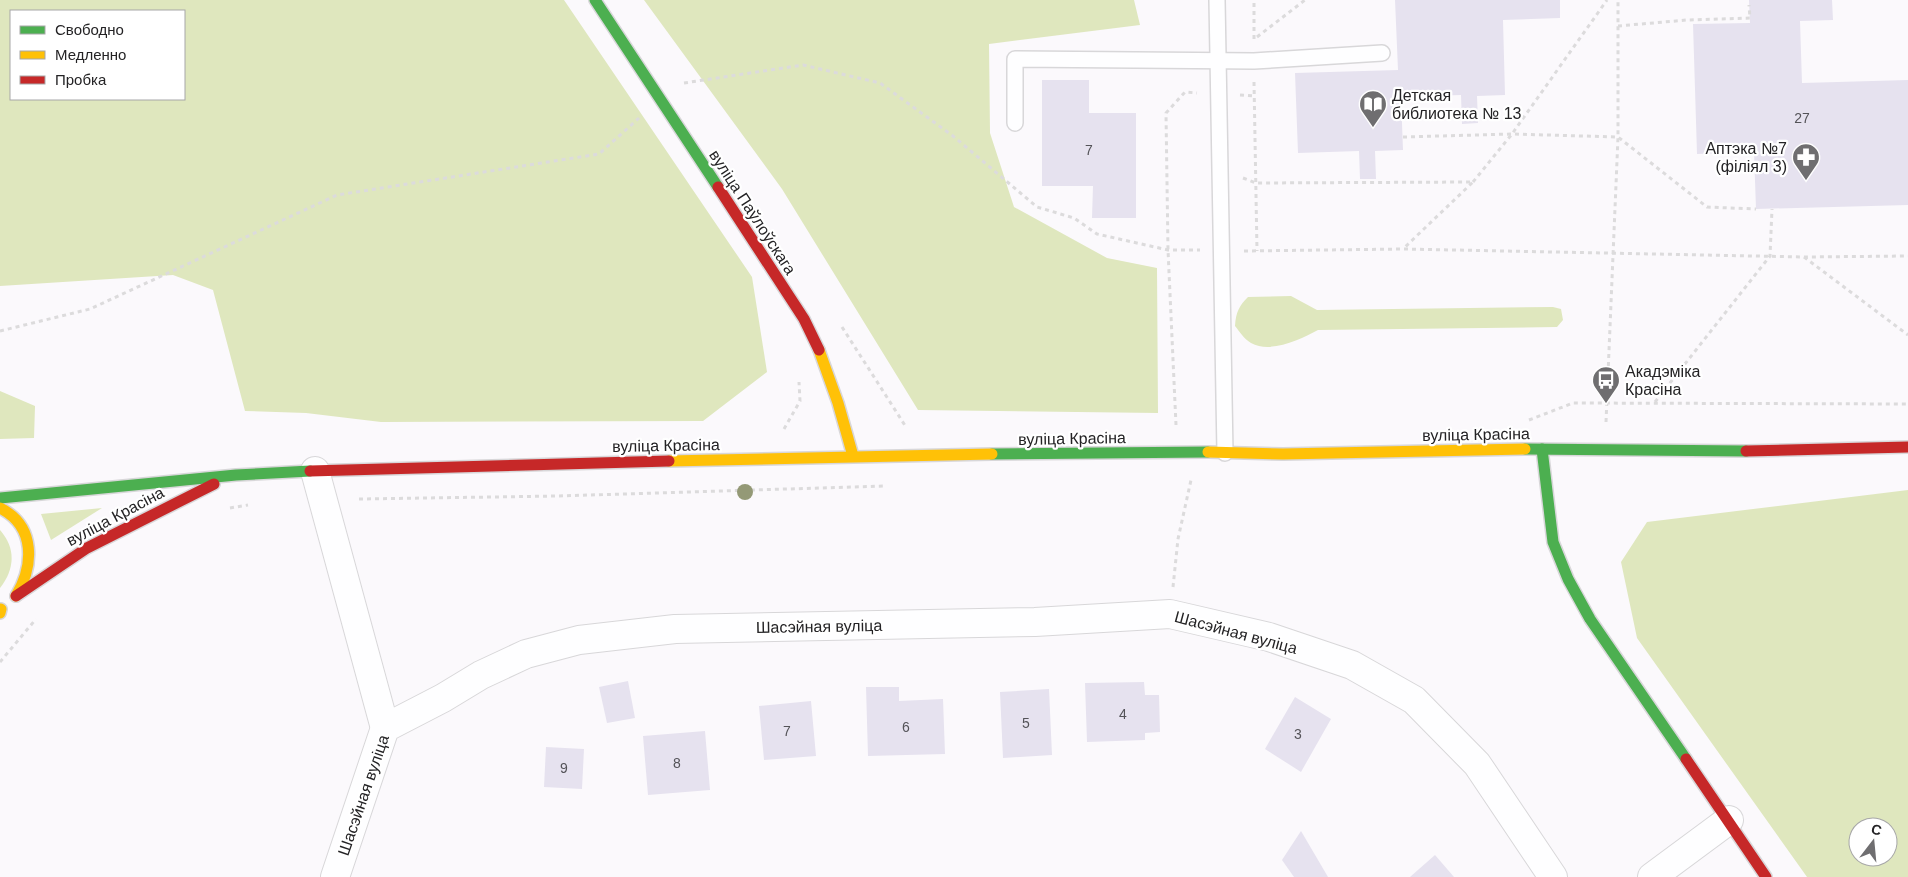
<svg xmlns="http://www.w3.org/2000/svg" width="1908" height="877" font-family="Arial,sans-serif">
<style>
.green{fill:#dfe7be;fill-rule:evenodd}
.building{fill:#e6e2ef}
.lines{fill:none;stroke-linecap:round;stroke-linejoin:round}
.lane-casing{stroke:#d8d7d9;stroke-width:18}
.street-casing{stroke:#d8d7d9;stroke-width:30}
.fast-casing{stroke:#d8d7d9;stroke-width:14}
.slow-casing{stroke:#d8d7d9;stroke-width:14}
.jam-casing{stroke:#d8d7d9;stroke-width:14}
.path{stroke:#dcdbdc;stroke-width:3;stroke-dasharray:4 4;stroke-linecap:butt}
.lane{stroke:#fefeff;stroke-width:15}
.street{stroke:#fefeff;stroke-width:28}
.fast{stroke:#4caf50;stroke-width:11}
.slow{stroke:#ffc107;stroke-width:11}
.jam{stroke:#c62828;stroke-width:11}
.tree{fill:#949976}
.labels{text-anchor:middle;stroke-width:4.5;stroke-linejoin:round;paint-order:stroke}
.number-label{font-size:14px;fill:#545358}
.poi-label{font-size:16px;fill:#242325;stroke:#fff;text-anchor:start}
.street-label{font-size:16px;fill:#242325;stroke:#fff}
</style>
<rect width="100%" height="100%" fill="#fbf9fc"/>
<g class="green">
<path d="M 0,0 L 564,0 L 752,277 L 767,372 L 703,421 L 381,422 L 306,413 L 245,411 L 213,290 L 173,275 L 0,286 ZM 11,11 L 184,11 L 184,99 L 11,99 Z"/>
<polygon points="644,0 1134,0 1140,25 989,44 990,133 1014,207 1107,258 1157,268 1158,413 918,410 782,189"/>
<path d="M 1291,296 L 1317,310 L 1553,307 L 1561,309 L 1563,320 L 1557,327 L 1318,330 C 1301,339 1271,354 1251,343 C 1244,339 1240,332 1235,326 C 1236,312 1239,306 1248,297 Z"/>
<polygon points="0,391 35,406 34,438 0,439"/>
<path d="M 1908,490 L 1908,877 L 1807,877 L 1637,638 L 1621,562 L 1647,522 ZM 1858,827 L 1888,827 L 1888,857 L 1858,857 Z"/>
<polygon points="102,508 51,540 41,514"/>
<path d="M 0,530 C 16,548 15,569 0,588 Z"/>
</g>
<g class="building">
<polygon points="1395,0 1560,0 1560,18 1503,20 1505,95 1477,96 1478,123 1462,124 1461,95 1401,97 1403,150 1375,151 1376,179 1360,179 1359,151 1298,153 1295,73 1398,70"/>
<polygon points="1749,0 1832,0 1833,20 1800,21 1802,83 1908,80 1908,205 1756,209 1754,152 1697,154 1693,24 1750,23"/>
<polygon points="1042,80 1089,80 1089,113 1136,113 1136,218 1092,218 1093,186 1042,186"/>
<polygon points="628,681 635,718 607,723 599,687"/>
<polygon points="1144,682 1145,695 1159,695 1160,732 1145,733 1145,740 1087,742 1085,683"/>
<polygon points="866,687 899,687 899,701 943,699 945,754 868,756"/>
<polygon points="1049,689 1052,755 1003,758 1000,692"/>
<polygon points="1295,697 1331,719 1301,772 1265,749"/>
<polygon points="811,701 816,756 764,760 759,706"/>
<polygon points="705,731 710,790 648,795 643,736"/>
<polygon points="546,747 584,749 582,789 544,787"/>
<polygon points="1301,831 1328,877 1294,877 1282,860"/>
<polygon points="1435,855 1454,877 1410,877"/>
</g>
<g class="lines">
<g class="lane-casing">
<g id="lane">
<polyline points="1217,0 1225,453"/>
<polyline points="1015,123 1015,59 1254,61 1382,53"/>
</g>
</g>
<g class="street-casing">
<g id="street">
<polyline points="315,471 385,728"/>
<polyline points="335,877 385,728 443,698 481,675 526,654 579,640 675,629 1035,622 1170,614 1269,637 1352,665 1414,700 1477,764 1553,877"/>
<polyline points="1652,877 1729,820"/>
</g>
</g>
<g class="fast-casing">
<g id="fast">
<polyline points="595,0 718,187"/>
<polyline points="1525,449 1746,451"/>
<polyline points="1542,449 1553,542 1568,579 1590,619 1686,759"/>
<polyline points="992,454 1208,452"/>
<polyline points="0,498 236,475 310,471"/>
</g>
</g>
<g class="slow-casing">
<g id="slow">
<polyline points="819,350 838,403 853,456"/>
<polyline points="1208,452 1283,454 1525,449"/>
<polyline points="669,461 992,454"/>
<path d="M 0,508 C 36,526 34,566 16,596"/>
<polyline points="0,613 1,609"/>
</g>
</g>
<g class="jam-casing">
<g id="jam">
<polyline points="718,187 804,319 819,350"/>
<polyline points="1746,451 1908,447"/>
<polyline points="310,471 669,461"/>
<polyline points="16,596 87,548 214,484"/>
<polyline points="1686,759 1766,877"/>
</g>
</g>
<g class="path">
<polyline points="1618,26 1687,20 1750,18 1749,5"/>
<polyline points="1257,37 1305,0"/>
<polyline points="1254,39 1254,0"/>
<polyline points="1254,82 1257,251"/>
<polyline points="684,83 803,65 880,83 953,136 1037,207 1074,218 1097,234 1168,250 1200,250"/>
<polyline points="1240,95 1255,96"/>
<polyline points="1403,137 1512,134 1618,137 1707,207 1756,209"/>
<polyline points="1243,178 1256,183 1473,182 1404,248"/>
<polyline points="1473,182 1512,134 1607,0"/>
<polyline points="1244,251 1404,249 1804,257 1908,256"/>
<polyline points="1804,257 1908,335"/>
<polyline points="842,327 906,427"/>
<polyline points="0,331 90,309 337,195 599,154 639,118"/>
<polyline points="1655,402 1770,256 1772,209"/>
<polyline points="1529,420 1573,403 1908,404"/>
<polyline points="1606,422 1618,137 1618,0"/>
<polyline points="1176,425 1168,250 1166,113 1185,92 1197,93"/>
<polyline points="784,429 800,401 799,382"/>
<polyline points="359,499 558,496 885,486"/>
<polyline points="230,508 248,505"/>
<polyline points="1173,587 1178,539 1191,480"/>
<polyline points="0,662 36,619"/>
</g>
<use href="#lane" class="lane"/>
<use href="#street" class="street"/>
<use href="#fast" class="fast"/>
<use href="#slow" class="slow"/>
<use href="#jam" class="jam"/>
</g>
<circle class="tree" cx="745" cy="492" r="8"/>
<defs>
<g id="library-pin" transform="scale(1.4375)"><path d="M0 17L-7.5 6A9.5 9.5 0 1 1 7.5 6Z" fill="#6f6e70" stroke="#fff"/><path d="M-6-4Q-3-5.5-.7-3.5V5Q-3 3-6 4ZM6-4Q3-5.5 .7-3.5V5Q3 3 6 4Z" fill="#fff"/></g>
<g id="pharmacy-pin" transform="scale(1.4375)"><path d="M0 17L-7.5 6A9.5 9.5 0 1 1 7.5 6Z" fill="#6f6e70" stroke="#fff"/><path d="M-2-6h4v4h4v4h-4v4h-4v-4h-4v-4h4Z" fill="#fff"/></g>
<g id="bus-pin" transform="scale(1.4375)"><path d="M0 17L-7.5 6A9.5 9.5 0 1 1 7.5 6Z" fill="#6f6e70" stroke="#fff"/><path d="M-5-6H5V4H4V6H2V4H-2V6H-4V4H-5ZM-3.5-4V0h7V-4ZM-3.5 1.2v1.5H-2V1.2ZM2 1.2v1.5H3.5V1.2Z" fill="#fff"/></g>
</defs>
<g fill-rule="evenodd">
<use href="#library-pin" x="1373" y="104"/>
<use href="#pharmacy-pin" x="1806" y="157"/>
<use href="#bus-pin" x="1606" y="380"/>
</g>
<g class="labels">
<g class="number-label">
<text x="1802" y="123">27</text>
<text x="1089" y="155">7</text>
<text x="1123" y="719">4</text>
<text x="1026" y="728">5</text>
<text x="906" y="732">6</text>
<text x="787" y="736">7</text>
<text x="1298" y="739">3</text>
<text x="677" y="768">8</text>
<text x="564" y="773">9</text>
</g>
<g class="poi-label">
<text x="1392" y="101">Детская<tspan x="1392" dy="18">библиотека № 13</tspan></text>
<text x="1787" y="154" text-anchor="end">Аптэка №7<tspan x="1787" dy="18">(філіял 3)</tspan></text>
<text x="1625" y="377">Акадэміка<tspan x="1625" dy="18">Красіна</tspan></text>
</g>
<g class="street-label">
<text transform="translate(753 212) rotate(57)" y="6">вуліца Паўлоўскага</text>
<text transform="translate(1476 434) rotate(-1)" y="6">вуліца Красіна</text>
<text transform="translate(1072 438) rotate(-1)" y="6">вуліца Красіна</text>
<text transform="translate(666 445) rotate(-1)" y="6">вуліца Красіна</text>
<text transform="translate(115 516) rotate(-28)" y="6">вуліца Красіна</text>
<text transform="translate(819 626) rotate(-1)" y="6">Шасэйная вуліца</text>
<text transform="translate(1236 632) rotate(15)" y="6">Шасэйная вуліца</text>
<text transform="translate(363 795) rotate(-71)" y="6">Шасэйная вуліца</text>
</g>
</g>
<rect x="10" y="10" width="175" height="90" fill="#ffffff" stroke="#a7a7a8"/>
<rect x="20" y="26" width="25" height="8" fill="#4caf50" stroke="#a7a7a8"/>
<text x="55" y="35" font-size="15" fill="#242325">Свободно</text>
<rect x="20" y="51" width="25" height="8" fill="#ffc107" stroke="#a7a7a8"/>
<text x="55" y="60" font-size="15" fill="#242325">Медленно</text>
<rect x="20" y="76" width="25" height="8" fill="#c62828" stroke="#a7a7a8"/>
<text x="55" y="85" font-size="15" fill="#242325">Пробка</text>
<g transform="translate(1873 842) rotate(16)"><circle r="24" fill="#ffffff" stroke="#a7a7a8"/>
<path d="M0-4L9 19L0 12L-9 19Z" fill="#6f6e70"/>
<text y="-8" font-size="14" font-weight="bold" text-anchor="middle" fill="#242325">С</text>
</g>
</svg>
